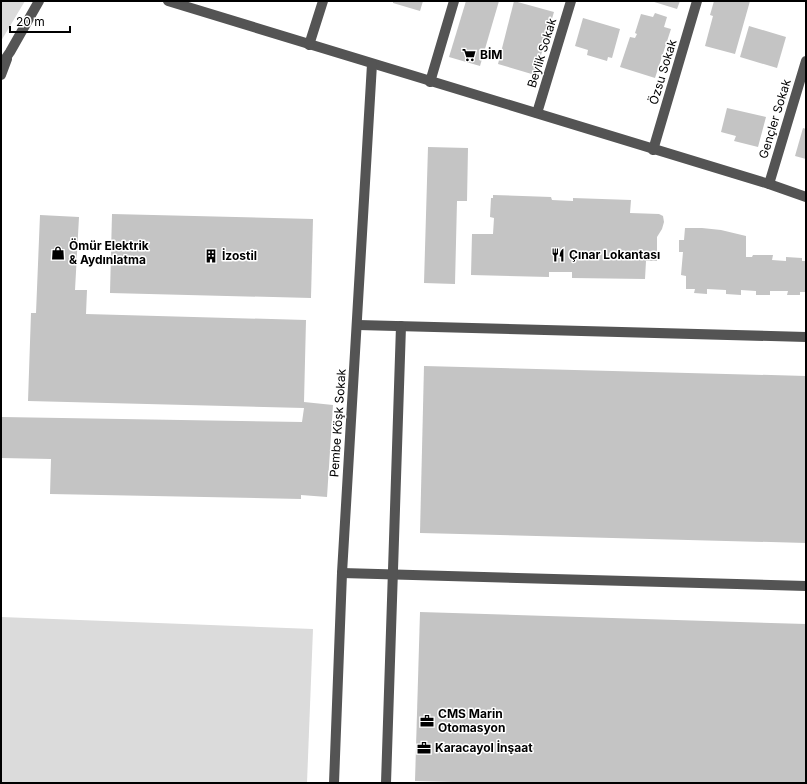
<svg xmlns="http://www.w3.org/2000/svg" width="807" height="784" font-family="Inter,sans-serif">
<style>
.green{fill:#dbdbdb}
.building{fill:#c4c4c4}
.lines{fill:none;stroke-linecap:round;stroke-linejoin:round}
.minor{stroke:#545454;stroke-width:10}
.labels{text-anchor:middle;stroke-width:3;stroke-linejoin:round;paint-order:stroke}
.street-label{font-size:12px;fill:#000;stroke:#fff}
.poi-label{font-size:12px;font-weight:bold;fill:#000;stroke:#fff;text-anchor:start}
</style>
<rect width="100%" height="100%" fill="#fff"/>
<g class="green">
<polygon points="1,1 25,1 1,41"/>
<polygon points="1,617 313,629 307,783 1,783"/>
</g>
<g class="building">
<polygon points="393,1 423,1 420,11 393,3"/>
<polygon points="466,1 499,1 480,66 449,57"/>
<polygon points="514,1 554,12 535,75 498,64"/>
<polygon points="651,1 680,1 677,9"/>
<polygon points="714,1 750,1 735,54 705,46 713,16 710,15"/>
<polygon points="655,13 667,17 664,27 671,29 655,78 620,67 630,37 635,38 637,34 635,33 641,14 653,17"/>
<polygon points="583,18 620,29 612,58 608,57 607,61 587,55 588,50 575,46"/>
<polygon points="749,26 786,37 777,68 740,57"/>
<polygon points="727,108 766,117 758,147 734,141 736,136 721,132"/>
<polygon points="803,128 806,129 806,159 795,156"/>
<polygon points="428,147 468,148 467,201 457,201 455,284 424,283"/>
<polygon points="493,195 551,197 552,200 573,201 573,198 631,200 630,213 659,214 663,216 664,222 662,229 657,237 657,261 646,261 645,279 572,278 572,272 549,272 549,277 471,275 472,234 493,234 494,218 490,217 491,198 493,198"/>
<polygon points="112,214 313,219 311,298 110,293"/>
<polygon points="40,215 79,217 75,290 87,290 86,314 306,320 304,402 333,405 327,497 301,495 301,499 50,494 51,459 1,458 2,417 302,422 304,408 28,401 31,313 36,313"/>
<polygon points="685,228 702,228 721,230 746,236 746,257 752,257 753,255 773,255 772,260 786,261 786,257 802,258 802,261 806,261 806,292 800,292 800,295 787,295 788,291 770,291 770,295 756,295 756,291 741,290 741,295 726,294 726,290 707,289 707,294 694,293 695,289 686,289 686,276 681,275 683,252 679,252 679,240 684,240"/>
<polygon points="424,366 806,376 806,543 420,533"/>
<polygon points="420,612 806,624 806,783 491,783 415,781"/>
</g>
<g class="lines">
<g class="minor">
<polyline points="168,1 769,184 806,197"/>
<polyline points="309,45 323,1"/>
<polyline points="1,65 10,52 39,1"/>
<polyline points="1,75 7,59"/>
<polyline points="430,82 454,1"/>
<polyline points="537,113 571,1"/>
<polyline points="653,150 697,1"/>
<polyline points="769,184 806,61"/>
<polyline points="358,325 806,337"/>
<polyline points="342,573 806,586"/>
<polyline points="334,783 342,573 372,64"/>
<polyline points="386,783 401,326"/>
</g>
</g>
<defs>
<g id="supermarket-bare" transform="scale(1.08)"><path d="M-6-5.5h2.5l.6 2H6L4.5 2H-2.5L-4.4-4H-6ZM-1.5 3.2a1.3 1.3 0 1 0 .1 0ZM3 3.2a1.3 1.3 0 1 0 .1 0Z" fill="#000" stroke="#fff" stroke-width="2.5" paint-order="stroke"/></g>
<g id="shop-bare" transform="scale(1.08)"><path d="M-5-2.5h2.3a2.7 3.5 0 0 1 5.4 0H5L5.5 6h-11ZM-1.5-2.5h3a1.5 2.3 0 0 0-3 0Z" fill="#000" stroke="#fff" stroke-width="2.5" paint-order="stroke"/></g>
<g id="restaurant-bare" transform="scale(1.08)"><path d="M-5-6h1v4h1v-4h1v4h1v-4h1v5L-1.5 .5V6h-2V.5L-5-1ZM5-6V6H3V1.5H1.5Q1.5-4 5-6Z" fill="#000" stroke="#fff" stroke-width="2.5" paint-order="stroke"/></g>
<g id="building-bare" transform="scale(1.08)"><path d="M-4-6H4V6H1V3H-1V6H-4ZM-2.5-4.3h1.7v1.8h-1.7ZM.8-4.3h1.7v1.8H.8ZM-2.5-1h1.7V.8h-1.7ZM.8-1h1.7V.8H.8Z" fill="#000" stroke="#fff" stroke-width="2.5" paint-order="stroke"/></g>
<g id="office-bare" transform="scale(1.08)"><path d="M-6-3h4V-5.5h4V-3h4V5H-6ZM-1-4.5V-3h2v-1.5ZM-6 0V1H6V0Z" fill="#000" stroke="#fff" stroke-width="2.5" paint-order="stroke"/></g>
</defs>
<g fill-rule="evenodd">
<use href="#supermarket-bare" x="469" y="55"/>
<use href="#shop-bare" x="58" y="253"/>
<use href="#restaurant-bare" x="558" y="255"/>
<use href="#building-bare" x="211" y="256"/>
<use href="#office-bare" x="427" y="721"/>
<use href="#office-bare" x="424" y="748"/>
</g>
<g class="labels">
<g class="street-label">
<text transform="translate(542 53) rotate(-73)" y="4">Beylik Sokak</text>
<text transform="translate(663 72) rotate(-73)" y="4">Özsu Sokak</text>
<text transform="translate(775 119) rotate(-73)" y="4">Gençler Sokak</text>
<text transform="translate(338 423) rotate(-86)" y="4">Pembe Köşk Sokak</text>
</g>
<g class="poi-label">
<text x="480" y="59">BİM</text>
<text x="69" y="250">Ömür Elektrik<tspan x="69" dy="14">&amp; Aydınlatma</tspan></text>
<text x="569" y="259">Çınar Lokantası</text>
<text x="222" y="260">İzostil</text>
<text x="438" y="718">CMS Marin<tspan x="438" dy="14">Otomasyon</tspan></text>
<text x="435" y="752">Karacayol İnşaat</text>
</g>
</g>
<rect width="807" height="784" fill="none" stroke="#000000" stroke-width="4"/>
<path d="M10 26v6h60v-6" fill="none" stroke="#000000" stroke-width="2"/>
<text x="16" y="26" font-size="12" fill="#000000" stroke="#ffffff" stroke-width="3" paint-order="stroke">20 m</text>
</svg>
